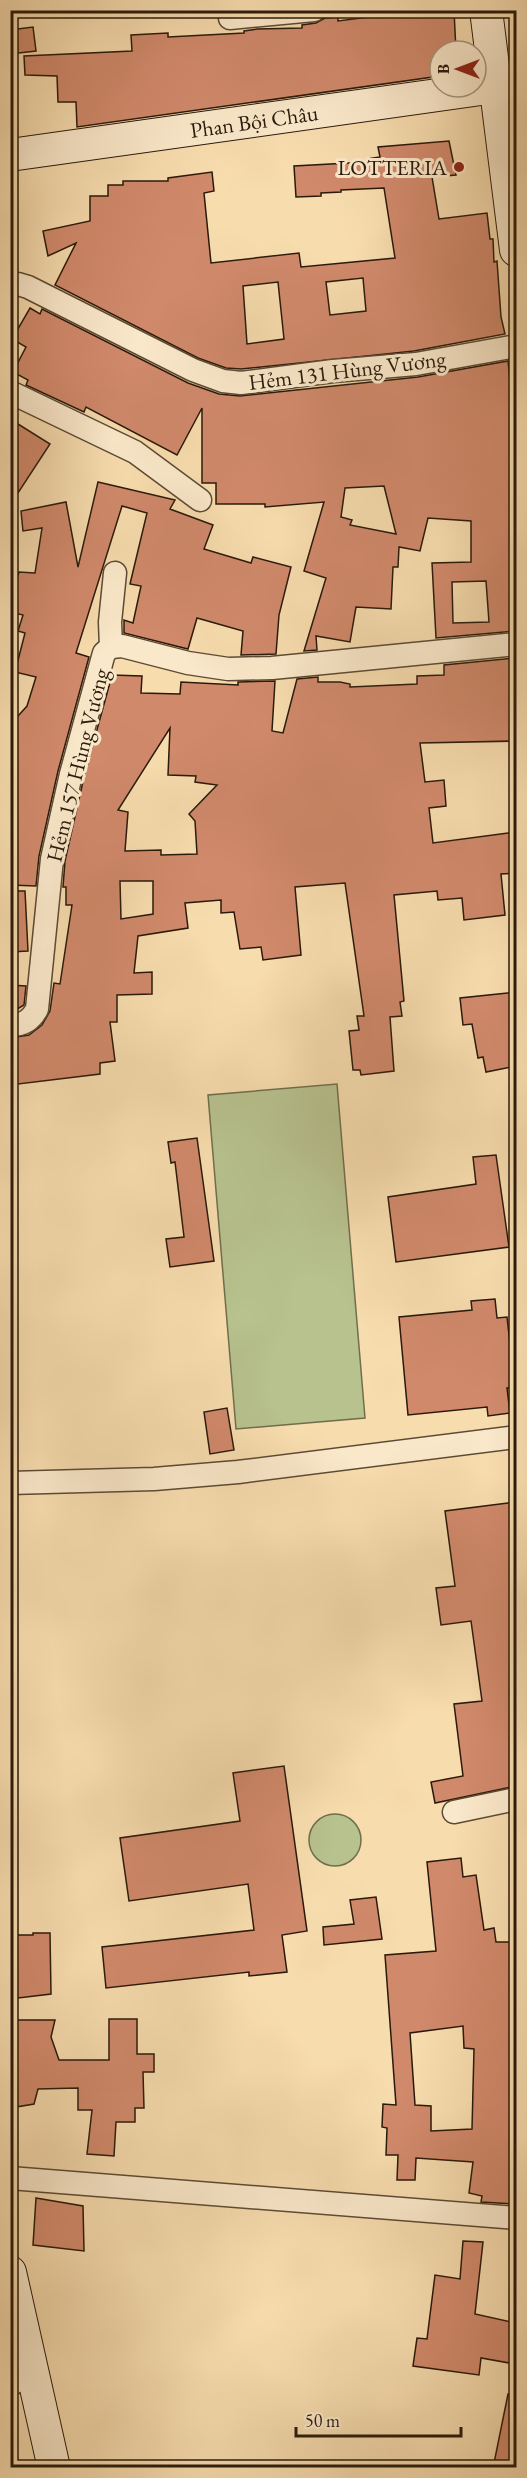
<svg xmlns="http://www.w3.org/2000/svg" width="527" height="2478" font-family="'EB Garamond',serif">
<style>
.green{fill:#b7c28f;stroke:#706e4d;stroke-width:1.5}
.building{fill:#d0896b;stroke:#2a1a0b;stroke-width:1.5;fill-rule:evenodd}
.lines{fill:none;stroke-linecap:round;stroke-linejoin:round}
.street-casing{stroke:#5d4a34;stroke-width:25}
.secondary-casing{stroke:#2a1a0b;stroke-width:34}
.street{stroke:#fae8ca;stroke-width:22}
.secondary{stroke:#fae8ca;stroke-width:32}
.poi-dot{fill:#8f2418;stroke:#fae8ca;stroke-width:2}
.labels{text-anchor:middle;stroke-width:6;stroke-linejoin:round;paint-order:stroke}
.street-label{font-size:22px;fill:#2a1a0b;stroke:#fae8ca}
.poi-label{font-size:22px;fill:#2a1a0b;stroke:#fae8ca;text-anchor:end}
</style>
<rect width="100%" height="100%" fill="#f7dcae"/>
<filter id="stains"><feTurbulence type="fractalNoise" baseFrequency=".00333" numOctaves="4"/><feColorMatrix values="0 0 0 0 .2 0 0 0 0 .09 0 0 0 0 .02 0 0 0 .5 -.17"/></filter>
<radialGradient id="worn" r=".72"><stop offset=".6" stop-color="#630" stop-opacity="0"/><stop offset="1" stop-color="#630" stop-opacity=".3"/></radialGradient>
<g class="green">
<polygon points="337,1084 365,1418 236,1429 208,1095"/>
<circle cx="335" cy="1840" r="26"/>
</g>
<g class="building">
<polygon points="424,10 454,10 456,51 440,51 440,76 77,127 76,102 58,102 57,76 25,75 24,56 132,51 131,35 168,33 168,37 244,33 244,31 257,29 302,28 302,25 316,23 325,18 338,17 338,21"/>
<polygon points="33,27 36,51 10,54 10,30"/>
<path d="M 449,141 L 456,175 L 432,177 L 439,219 L 487,213 L 490,239 L 493,239 L 494,262 L 497,261 L 501,317 L 505,334 L 414,351 L 241,369 L 226,368 L 198,358 L 55,285 L 76,243 L 48,256 L 43,231 L 90,221 L 90,196 L 108,196 L 108,185 L 123,185 L 123,181 L 168,181 L 168,178 L 212,172 L 214,191 L 204,193 L 211,263 L 299,253 L 301,267 L 395,258 L 384,188 L 341,190 L 341,192 L 321,193 L 321,196 L 296,197 L 294,166 L 367,162 L 367,159 L 380,157 L 378,147 ZM 363,278 L 366,311 L 330,315 L 326,282 ZM 278,282 L 284,339 L 247,344 L 243,286 Z"/>
<path d="M 30,308 L 40,314 L 42,309 L 188,383 L 219,394 L 240,396 L 418,377 L 508,361 L 514,419 L 516,419 L 516,631 L 436,638 L 432,563 L 471,562 L 471,521 L 428,518 L 420,551 L 399,547 L 398,567 L 393,567 L 391,609 L 356,607 L 350,642 L 316,636 L 317,650 L 304,651 L 326,578 L 304,571 L 324,502 L 265,507 L 265,504 L 216,504 L 216,483 L 202,483 L 202,408 L 177,455 L 86,407 L 84,412 L 26,385 L 28,380 L 13,372 L 26,347 L 12,339 ZM 384,486 L 396,534 L 350,525 L 352,520 L 341,517 L 345,488 ZM 486,581 L 489,622 L 453,623 L 452,582 Z"/>
<polygon points="10,419 50,444 18,493 17,486 10,496"/>
<polygon points="98,482 175,500 170,509 213,525 204,549 251,563 253,557 291,567 279,615 276,654 241,655 243,631 197,618 188,649 124,633 124,620 133,623 141,586 130,584 147,513 122,506 76,653 89,657 58,771 39,856 36,886 10,885 10,715 18,716 27,706 36,677 15,672 25,633 18,631 23,615 10,612 10,602 19,572 35,573 42,528 23,531 21,511 66,502 78,567"/>
<path d="M 516,658 L 516,741 L 420,743 L 425,782 L 444,780 L 446,806 L 429,808 L 433,843 L 516,832 L 516,873 L 501,874 L 505,915 L 464,920 L 462,898 L 438,900 L 437,891 L 394,895 L 404,1001 L 400,1002 L 402,1016 L 390,1017 L 394,1071 L 361,1075 L 360,1070 L 353,1070 L 349,1031 L 359,1030 L 357,1016 L 364,1016 L 345,883 L 295,887 L 301,955 L 263,960 L 261,947 L 240,949 L 234,912 L 221,913 L 221,900 L 185,903 L 188,928 L 138,936 L 134,973 L 152,972 L 152,994 L 117,995 L 117,1022 L 110,1022 L 115,1061 L 100,1063 L 100,1074 L 10,1085 L 10,1038 L 29,1035 L 42,1025 L 50,1011 L 54,983 L 60,984 L 72,905 L 66,905 L 66,887 L 63,887 L 65,861 L 84,777 L 112,675 L 142,676 L 141,693 L 180,694 L 181,682 L 238,685 L 238,682 L 275,681 L 272,731 L 283,733 L 297,679 L 318,677 L 318,682 L 340,682 L 350,684 L 350,687 L 417,684 L 417,676 L 444,675 L 444,665 ZM 170,728 L 168,775 L 196,776 L 195,782 L 217,785 L 189,814 L 195,821 L 197,854 L 161,855 L 161,850 L 125,851 L 128,812 L 118,810 ZM 120,881 L 153,881 L 153,914 L 121,919 Z"/>
<polygon points="10,891 25,891 28,951 10,952"/>
<polygon points="10,985 26,986 24,1005 14,1011 10,1011"/>
<polygon points="516,992 516,1066 486,1072 483,1057 478,1058 472,1024 463,1025 460,998"/>
<polygon points="197,1138 214,1261 170,1267 166,1239 184,1237 175,1162 171,1163 168,1142"/>
<polygon points="496,1155 509,1247 396,1262 388,1197 476,1184 473,1157"/>
<polygon points="495,1299 497,1318 507,1317 515,1388 507,1388 510,1413 488,1416 487,1407 408,1415 399,1317 472,1310 471,1301"/>
<polygon points="227,1408 234,1450 210,1454 204,1412"/>
<polygon points="516,1502 516,1786 435,1803 431,1782 463,1776 454,1704 482,1701 471,1621 441,1625 436,1588 455,1586 445,1511"/>
<polygon points="284,1766 307,1931 282,1935 287,1972 249,1976 249,1972 106,1988 102,1947 254,1930 248,1884 129,1901 120,1838 240,1821 233,1773"/>
<path d="M 461,1858 L 463,1877 L 476,1875 L 484,1930 L 494,1928 L 496,1942 L 516,1942 L 516,2204 L 481,2202 L 482,2196 L 469,2193 L 473,2162 L 416,2158 L 415,2180 L 397,2180 L 398,2155 L 386,2155 L 387,2128 L 382,2127 L 383,2104 L 396,2105 L 385,1955 L 436,1951 L 427,1862 ZM 463,2026 L 464,2048 L 474,2049 L 472,2129 L 431,2131 L 431,2106 L 415,2105 L 410,2033 Z"/>
<polygon points="376,1897 382,1939 324,1945 323,1927 354,1924 350,1900"/>
<polygon points="33,1933 50,1933 51,1994 10,1999 10,1935 33,1935"/>
<polygon points="109,2019 137,2019 137,2054 154,2054 154,2072 143,2072 144,2108 135,2108 135,2122 116,2122 114,2156 87,2154 92,2110 78,2110 78,2088 38,2089 34,2104 10,2108 10,2020 55,2020 51,2037 59,2060 109,2060"/>
<polygon points="36,2198 83,2206 84,2251 33,2245"/>
<polygon points="463,2241 483,2242 475,2314 516,2323 515,2364 481,2358 479,2375 413,2366 417,2338 427,2339 435,2275 460,2279"/>
<polygon points="508,2394 516,2394 516,2468 493,2468"/>
</g>
<g class="lines">
<g class="street-casing">
<g id="street">
<polyline points="230,18 314,10"/>
<polyline points="10,286 18,284 28,287 193,370 223,381 241,383 333,371 416,364 516,346"/>
<polyline points="10,392 135,452 200,500"/>
<polyline points="111,647 110,622 115,573"/>
<path d="M 10,1025 C 24,1025 31,1020 37,1009 L 52,859 L 71,774 L 104,653 L 111,647 L 122,646 L 188,663 L 228,669 L 272,668 L 516,644"/>
<polyline points="10,1483 154,1479 238,1472 516,1437"/>
<polyline points="454,1812 516,1799"/>
<polyline points="10,2178 516,2218"/>
<polyline points="10,2385 33,2372"/>
</g>
</g>
<g class="secondary-casing">
<g id="secondary">
<polyline points="486,10 516,250"/>
<polyline points="10,155 516,84"/>
<polyline points="10,2272 54,2468"/>
</g>
</g>
<use href="#street" class="street"/>
<use href="#secondary" class="secondary"/>
</g>
<circle class="poi-dot" cx="459" cy="167" r="6"/>
<g class="labels">
<g class="street-label">
<text transform="translate(254 121) rotate(-8)" y="8">Phan Bội Châu</text>
<text transform="translate(347 370) rotate(-7)" y="8">Hẻm 131 Hùng Vương</text>
<text transform="translate(77 765) rotate(-76)" y="8">Hẻm 157 Hùng Vương</text>
</g>
<g class="poi-label">
<text x="447" y="175">LOTTERIA</text>
</g>
</g>
<rect width="527" height="2478" fill="none" stroke="#f7dcae" stroke-width="36"/>
<rect x="12" y="12" width="503" height="2454" fill="none" stroke="#2a1a0b" stroke-width="3"/>
<rect x="18" y="18" width="491" height="2442" fill="none" stroke="#2a1a0b" stroke-width="1.5"/>
<g transform="translate(458 69) rotate(270)"><circle r="28" fill="#fae8ca" stroke="#a7967e" stroke-width="1.5"/>
<path d="M0-4.5L10 22L0 15L-10 22Z" fill="#8f2418"/>
<text y="-9" font-size="16" font-weight="bold" text-anchor="middle" fill="#2a1a0b">B</text>
</g>
<path d="M296 2427v9h165v-9" fill="none" stroke="#2a1a0b" stroke-width="3"/>
<text x="305" y="2427" font-size="18" fill="#2a1a0b" stroke="#fae8ca" stroke-width="4.5" paint-order="stroke">50 m</text>
<rect width="100%" height="100%" filter="url(#stains)"/>
<rect width="100%" height="100%" fill="url(#worn)"/>
</svg>
